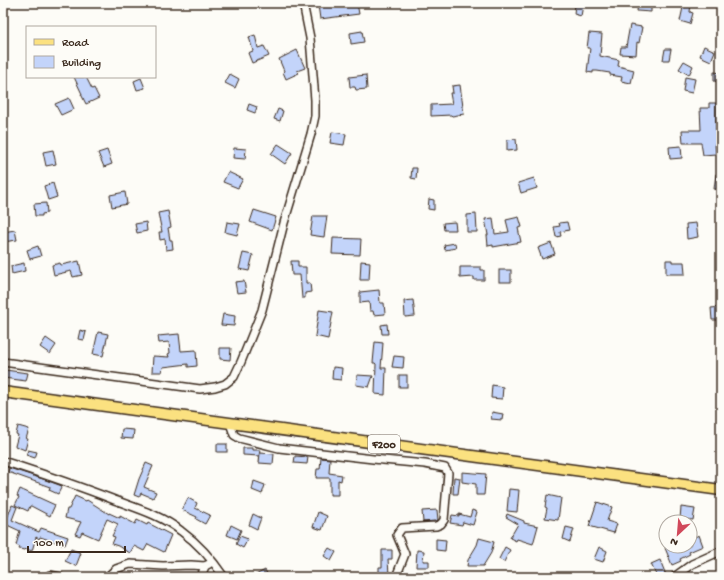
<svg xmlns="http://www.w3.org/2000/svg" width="724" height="580" font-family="'Gochi Hand',sans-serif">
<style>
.building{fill:#c3d4fa;stroke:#3b2a1e}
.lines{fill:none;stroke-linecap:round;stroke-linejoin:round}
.street-casing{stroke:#3b2a1e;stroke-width:10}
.primary-casing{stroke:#3b2a1e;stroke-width:13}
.street{stroke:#fdfcf7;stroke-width:7}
.primary{stroke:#fbe180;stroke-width:10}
.labels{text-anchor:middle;stroke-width:4;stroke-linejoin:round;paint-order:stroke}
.shield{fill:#fdfcf7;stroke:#75695f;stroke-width:1}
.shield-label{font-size:11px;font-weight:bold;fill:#3b2a1e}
</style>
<rect width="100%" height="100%" fill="#fdfcf7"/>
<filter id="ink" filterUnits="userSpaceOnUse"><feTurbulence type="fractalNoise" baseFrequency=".025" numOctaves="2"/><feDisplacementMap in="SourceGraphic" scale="8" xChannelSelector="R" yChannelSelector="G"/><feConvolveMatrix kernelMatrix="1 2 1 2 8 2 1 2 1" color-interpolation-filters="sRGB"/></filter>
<g filter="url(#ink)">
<g class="building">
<polygon points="329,3 357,3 359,14 320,19 318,5"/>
<polygon points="638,3 651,3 651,12 637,11"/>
<polygon points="684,3 691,3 690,12 693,13 690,24 680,21"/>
<polygon points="575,4 583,5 581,16 574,14"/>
<polygon points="630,25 642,27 639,43 637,42 636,55 620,54 621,47 626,47"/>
<polygon points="362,31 364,42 351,44 350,33"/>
<polygon points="589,33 602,34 600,56 619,60 618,66 634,70 631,83 621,81 622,77 610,75 610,73 597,71 593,71 593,73 587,72 590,48 587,48"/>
<polygon points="255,35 258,48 264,46 269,56 252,63 248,53 253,51 249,37"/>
<polygon points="704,46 715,51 711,61 700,56"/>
<polygon points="665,49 671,49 669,60 663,60"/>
<polygon points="297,50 305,68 297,71 299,73 286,79 283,72 284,71 279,59"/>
<polygon points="684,61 693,66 689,75 679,69"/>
<polygon points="714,72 721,73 721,82 714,81"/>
<polygon points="230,74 239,79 235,88 225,83"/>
<polygon points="366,75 367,89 356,90 355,87 350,87 349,77"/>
<polygon points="74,77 86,77 92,89 94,88 99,98 86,104 81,94 82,94"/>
<polygon points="685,77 695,79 692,93 683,91"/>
<polygon points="141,78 145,88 137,90 134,81"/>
<polygon points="460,85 464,114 452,116 451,115 431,116 431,105 452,104 450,93 453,93 452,86"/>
<polygon points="69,98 74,109 61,115 55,104"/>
<polygon points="709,103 716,103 716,143 715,143 716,154 703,155 701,143 683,143 682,130 701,130 700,108 709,108"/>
<polygon points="249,104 257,107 255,113 247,110"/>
<polygon points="278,109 283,111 280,121 274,119"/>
<polygon points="332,132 346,134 344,145 330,143"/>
<polygon points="516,139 517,150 507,151 507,140"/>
<polygon points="278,144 292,153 285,164 271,154"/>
<polygon points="681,146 682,158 670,159 669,147"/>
<polygon points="234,148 246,149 245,159 233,158"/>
<polygon points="53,150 56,164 46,166 43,152"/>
<polygon points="107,150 112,164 104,167 98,153"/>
<polygon points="412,168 417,168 416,179 411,178"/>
<polygon points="228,172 243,179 238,188 223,182"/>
<polygon points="716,174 721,174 721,189 714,189"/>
<polygon points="534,178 537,188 521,193 518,183"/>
<polygon points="53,183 57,197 48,200 44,186"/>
<polygon points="125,192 127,204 112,207 110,195"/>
<polygon points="429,199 434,200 434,210 428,209"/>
<polygon points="46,203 47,213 42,214 42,216 35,216 34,204"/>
<polygon points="254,210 276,217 272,230 250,222"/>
<polygon points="168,211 171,227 168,228 170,240 172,240 173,249 166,250 165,239 160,240 159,232 162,232 158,213"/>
<polygon points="476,214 477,232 467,232 467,215"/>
<polygon points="313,216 327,216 324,237 310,235"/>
<polygon points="519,217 522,227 518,228 521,242 493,247 493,245 488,246 487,235 488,235 485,219 493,218 495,234 509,232 506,220"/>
<polygon points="146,222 147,231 137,233 135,224"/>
<polygon points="227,222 240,224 237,235 225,232"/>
<polygon points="455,222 456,230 444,230 443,223"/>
<polygon points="567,222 569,230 560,232 561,236 556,237 554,227 560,226 559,223"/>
<polygon points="696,223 698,237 687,239 686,224"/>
<polygon points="15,230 17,240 3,242 3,232"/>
<polygon points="333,238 361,239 360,255 332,254"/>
<polygon points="455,243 456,248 445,250 444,245"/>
<polygon points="551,243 555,254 542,259 538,248"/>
<polygon points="38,246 41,256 30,259 27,250"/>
<polygon points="243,253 253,255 249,271 239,269"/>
<polygon points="666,260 672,260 672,262 684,262 685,274 666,274"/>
<polygon points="79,261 82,275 73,277 71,271 54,275 52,265 60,263 61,265"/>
<polygon points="291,261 298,261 298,267 306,267 306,283 310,283 311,292 305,293 305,298 302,298 300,275 292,275"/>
<polygon points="361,261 370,262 369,280 360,280"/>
<polygon points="24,263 25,271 12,274 11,266"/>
<polygon points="460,267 481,267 481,270 484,270 484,280 474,280 474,277 460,278"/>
<rect x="499" y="270" width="12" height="12"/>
<polygon points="244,281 246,292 237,293 235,282"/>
<polygon points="379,290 380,303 384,303 385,314 374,315 373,311 370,311 369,302 360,303 360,292"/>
<polygon points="413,300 415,316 405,317 404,301"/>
<polygon points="721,307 721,320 712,320 711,308"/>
<polygon points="319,310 333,312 328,339 315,336"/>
<polygon points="223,314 235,316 234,326 221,325"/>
<polygon points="387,324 388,334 382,334 381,325"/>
<polygon points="80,330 86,332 84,340 78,339"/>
<polygon points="98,332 108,334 103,356 93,354"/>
<polygon points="179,334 181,351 196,350 197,366 188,367 188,364 163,367 162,372 152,372 153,356 169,357 168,354 170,353 169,342 159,343 158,336"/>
<polygon points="46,338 56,345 50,354 40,347"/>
<polygon points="375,342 383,343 381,368 386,368 385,395 375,394 376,364 375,363 373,363"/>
<polygon points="220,348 231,348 230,360 220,359"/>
<polygon points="394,356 404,357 403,368 392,367"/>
<polygon points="333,367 342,368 341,380 332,379"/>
<polygon points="5,370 28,373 26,381 4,378"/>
<polygon points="357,375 373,376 369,387 356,385"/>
<rect x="399" y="375" width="8" height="12"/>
<polygon points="492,385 503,387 502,399 491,398"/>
<polygon points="492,412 503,414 502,420 491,419"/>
<polygon points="18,426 29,429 26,439 28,439 25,450 15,446 18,435 16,434"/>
<polygon points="122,429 134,430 133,439 121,438"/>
<rect x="217" y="444" width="10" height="8"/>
<polygon points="243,448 252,448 252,450 260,450 259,456 243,455"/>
<polygon points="28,450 37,452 35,458 26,455"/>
<polygon points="260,453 274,454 273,464 259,463"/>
<polygon points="295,456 308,457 307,464 294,463"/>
<polygon points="321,458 330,459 329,473 342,475 341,481 338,480 338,495 330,495 330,478 316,478 317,469 320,469"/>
<polygon points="146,463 153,466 144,487 156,492 153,498 141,493 139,497 134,495 139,479"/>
<polygon points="9,468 43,479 62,486 58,494 49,490 50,487 8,472"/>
<polygon points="462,472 486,474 484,495 476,495 476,484 462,482"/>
<polygon points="454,477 460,478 458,494 453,494"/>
<polygon points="254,481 265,485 262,494 252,490"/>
<polygon points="20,489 55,505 50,516 31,506 30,506 28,511 15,505 19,497 17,496"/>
<polygon points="509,489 519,490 517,512 507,511"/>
<polygon points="547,495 561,498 558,520 545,518 547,508 545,507"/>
<polygon points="75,496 86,501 87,500 109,514 109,513 120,518 120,516 135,524 137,520 147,525 148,523 171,535 164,552 148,544 144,551 134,546 130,553 118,546 112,544 115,537 112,536 118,524 107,519 98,539 82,532 80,536 75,534 81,522 65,518 67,509 69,509"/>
<polygon points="188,498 197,503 195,508 210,515 205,524 196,519 197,517 182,510"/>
<polygon points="597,502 612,507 607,521 617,524 614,533 589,526"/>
<polygon points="12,505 17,507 12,520 39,532 41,528 68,537 65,545 40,537 39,539 36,537 32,551 26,549 25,550 19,549 20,547 16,545 20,531 5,524"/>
<polygon points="681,507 695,509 693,520 680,519"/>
<polygon points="437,510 438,520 435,521 423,522 422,511"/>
<polygon points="472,510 477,512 473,525 463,522 462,525 450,523 452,515 459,516 459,514 470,517"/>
<polygon points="318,512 327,516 322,530 313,527"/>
<polygon points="253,514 261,518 257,529 249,525"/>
<polygon points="507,514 524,521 524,523 538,526 533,544 517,539 516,541 510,538 518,524 506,517"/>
<polygon points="231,525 241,530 237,539 227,535"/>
<polygon points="566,527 574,529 570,542 563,539"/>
<polygon points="699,535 703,546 689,552 690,554 680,559 681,561 672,565 665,548 670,546 690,546 690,539"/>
<polygon points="240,536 248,539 243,548 236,544"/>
<polygon points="479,538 494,542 491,553 483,566 467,566 468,560 477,545"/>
<polygon points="436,539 446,540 445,551 436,550"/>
<polygon points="505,547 510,550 504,562 499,559"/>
<polygon points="599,547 607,551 603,562 594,559"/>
<polygon points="329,548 336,552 331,561 324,556"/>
<polygon points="71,549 81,553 76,566 65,561"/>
<polygon points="382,550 392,550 392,559 388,559 389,575 379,576 379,567 382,567"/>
<polygon points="417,550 424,551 423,561 429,561 429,567 416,567"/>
<polygon points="660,560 666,575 660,577 657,577 651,564"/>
<polygon points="265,570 269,577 252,577"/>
</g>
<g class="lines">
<g class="street-casing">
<g id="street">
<polyline points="3,362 200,389 215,387 225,384 234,377 241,362 262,310 284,223 311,134 315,116 315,100 310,38 303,3"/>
<polyline points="230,423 234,435 239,438 279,448 373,459 425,464 445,468 448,473 444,520 441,524 436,526 402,528 397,535 405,554 396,577"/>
<path d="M 3,461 C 40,473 76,485 112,499 C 136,508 161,515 181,531 C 199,544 212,559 224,577"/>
<polyline points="50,575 60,577"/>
<polyline points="107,577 116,569 130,564 163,566 191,565 205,566"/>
<polyline points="201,577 205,566 209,564"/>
<polyline points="674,577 692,564 721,551"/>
</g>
</g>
<g class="primary-casing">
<polyline id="primary" points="3,392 721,490"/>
</g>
<use href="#street" class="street"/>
<use href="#primary" class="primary"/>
</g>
</g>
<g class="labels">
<rect class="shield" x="368" y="435" width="32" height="18" rx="3"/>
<g class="shield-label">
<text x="384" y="448">F200</text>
</g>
</g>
<rect width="724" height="580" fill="none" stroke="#fdfcf7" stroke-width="16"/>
<rect x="8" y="8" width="708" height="564" fill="none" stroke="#3b2a1e" stroke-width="1.5" filter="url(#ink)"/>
<rect x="26" y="26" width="130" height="52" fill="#fdfcf7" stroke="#afa8a0"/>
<rect x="34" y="39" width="20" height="6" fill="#fbe180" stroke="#afa8a0"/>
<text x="62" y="46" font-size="12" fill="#3b2a1e">Road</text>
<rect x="34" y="56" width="20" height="12" fill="#c3d4fa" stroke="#afa8a0"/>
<text x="62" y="66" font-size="12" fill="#3b2a1e">Building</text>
<g transform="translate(678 534) rotate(206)"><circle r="19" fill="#fdfcf7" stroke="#afa8a0"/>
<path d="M0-3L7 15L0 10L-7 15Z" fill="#d1495b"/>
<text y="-6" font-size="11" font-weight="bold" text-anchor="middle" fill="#3b2a1e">N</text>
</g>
<path d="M28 546v6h97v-6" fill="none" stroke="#3b2a1e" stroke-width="2"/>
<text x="34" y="546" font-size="12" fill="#3b2a1e" stroke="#fdfcf7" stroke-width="3" paint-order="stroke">100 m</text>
</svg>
